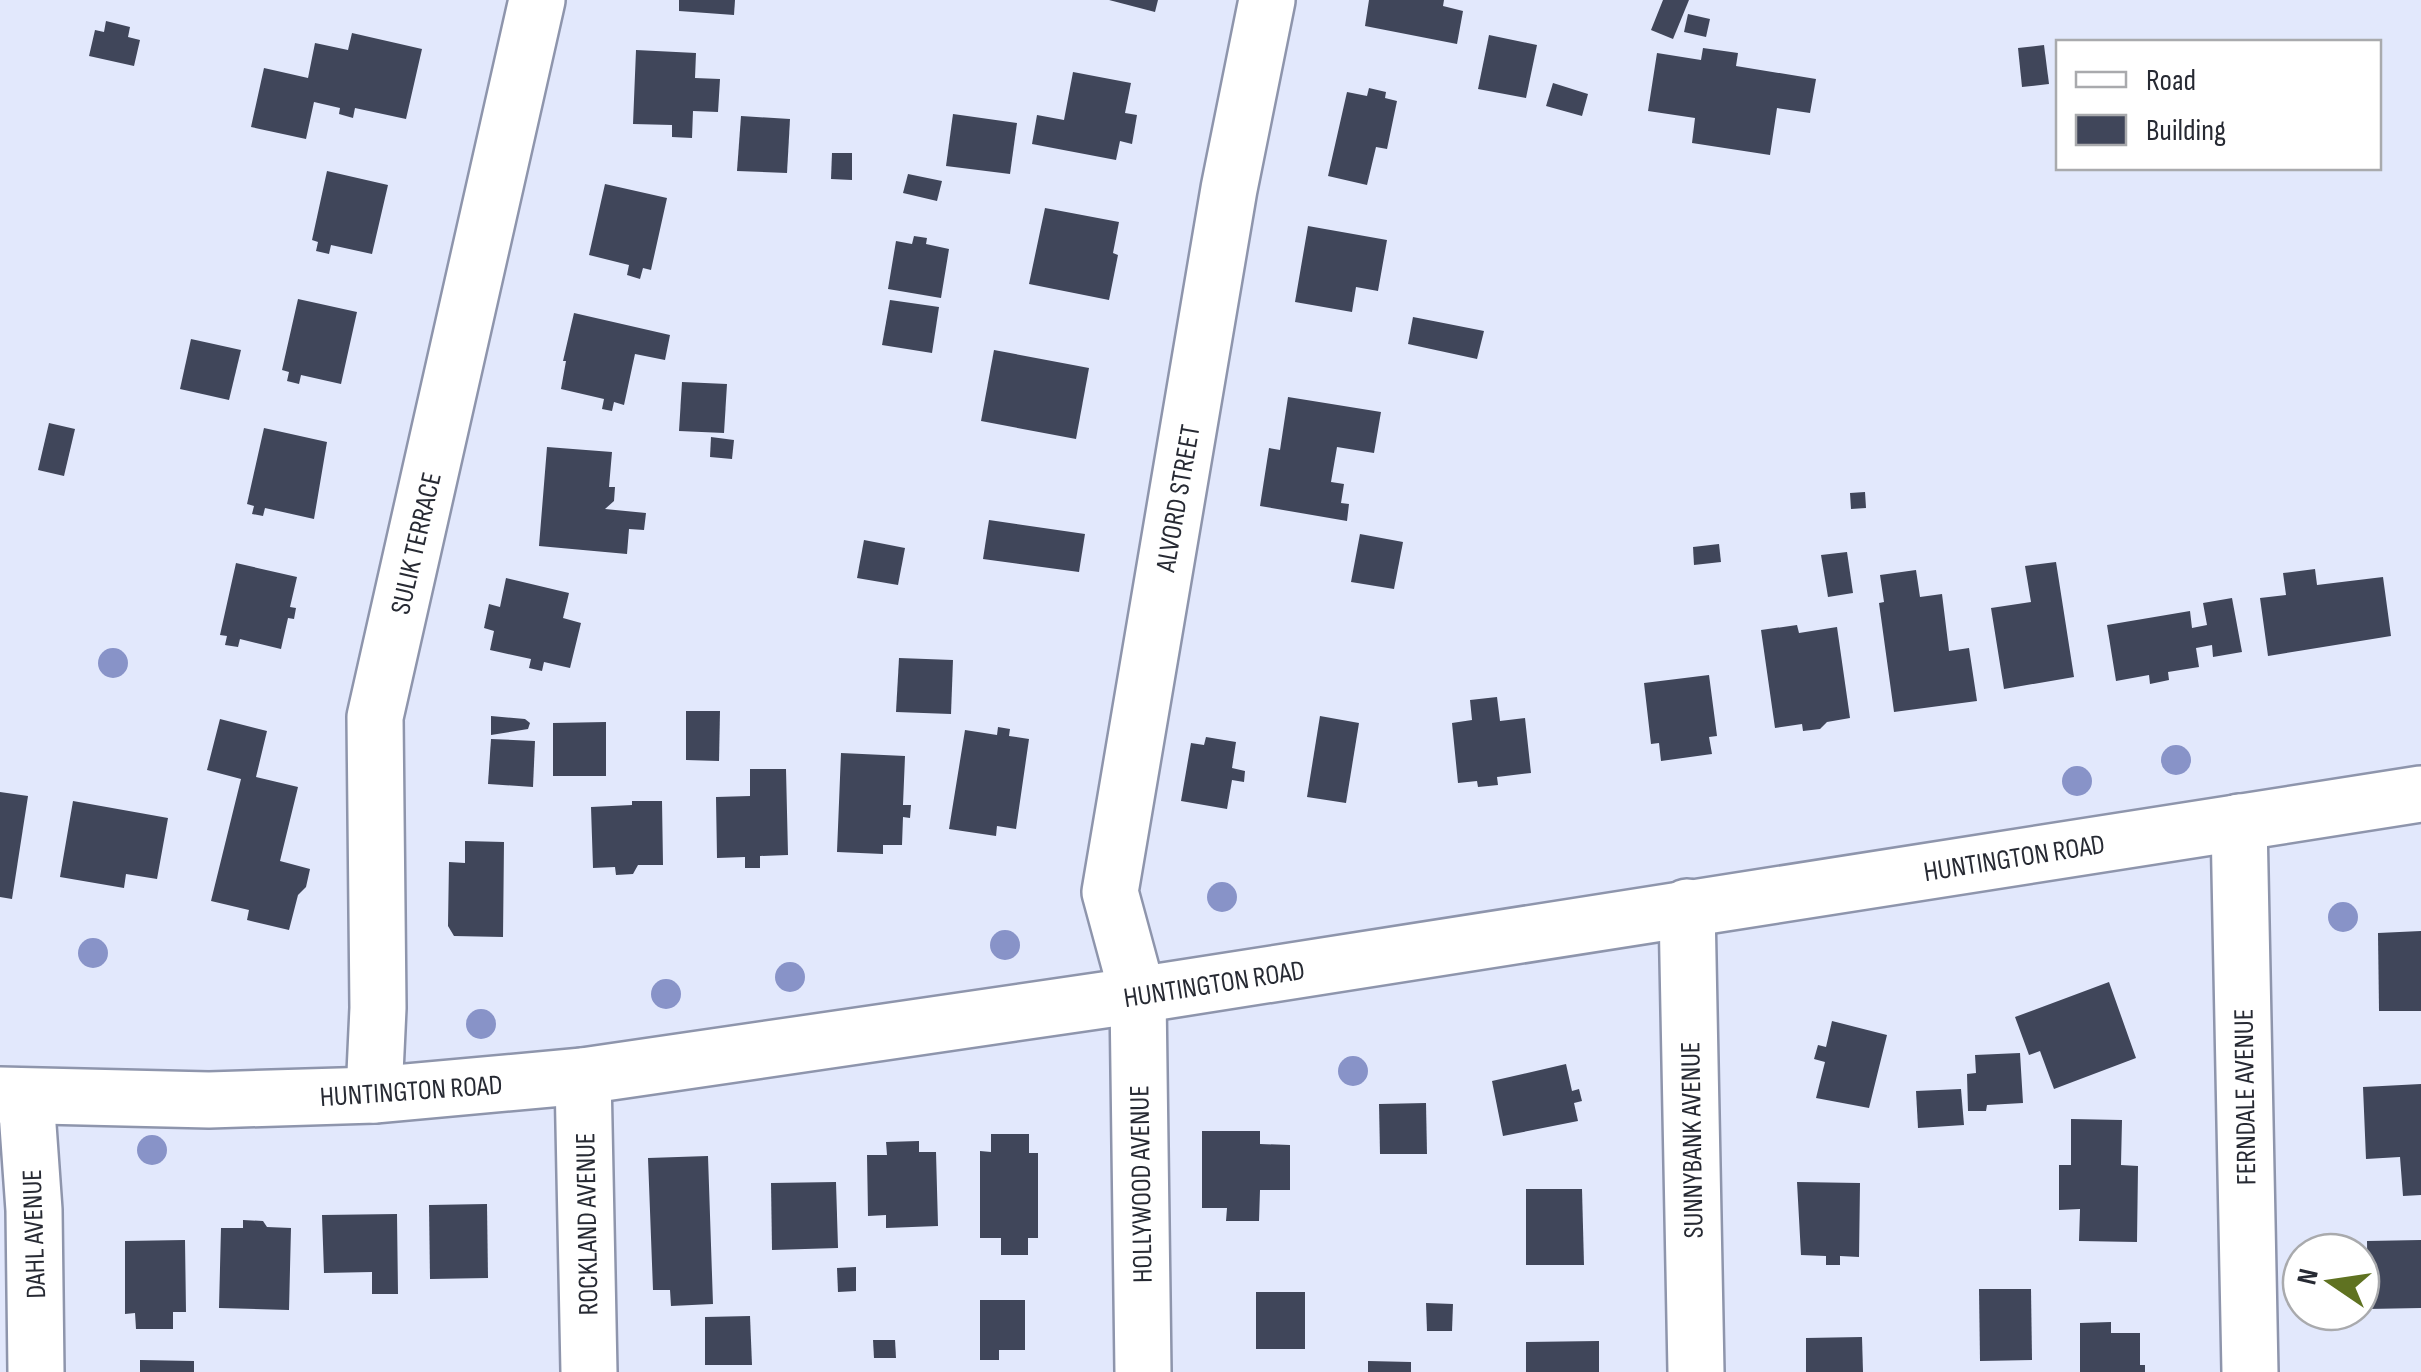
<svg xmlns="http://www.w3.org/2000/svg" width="2421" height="1372" font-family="'Sofia Sans Condensed',sans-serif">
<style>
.building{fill:#40465a}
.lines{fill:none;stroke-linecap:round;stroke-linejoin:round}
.street-casing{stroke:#8e95ac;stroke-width:60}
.secondary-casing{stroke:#8e95ac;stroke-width:60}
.street{stroke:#fff;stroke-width:55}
.secondary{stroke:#fff;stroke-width:55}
.tree{fill:#8893c8}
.labels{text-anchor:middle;stroke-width:10;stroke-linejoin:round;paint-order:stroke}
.street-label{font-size:28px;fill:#272a33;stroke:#fff}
</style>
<rect width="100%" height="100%" fill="#e2e8fc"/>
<g class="building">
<polygon points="679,0 735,0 734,15 679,11"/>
<polygon points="1109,0 1158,0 1155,12"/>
<polygon points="1369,0 1444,0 1443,6 1463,11 1457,44 1365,26"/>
<polygon points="1663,0 1689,0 1673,39 1651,30"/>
<polygon points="1688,14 1710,19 1706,37 1684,32"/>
<polygon points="106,21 130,27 128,37 140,40 134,66 89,56 95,30 104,32"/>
<polygon points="352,33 422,49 406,119 355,108 353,118 339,114 340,108 314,102 306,139 251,127 264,68 308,78 315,43 348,50"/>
<polygon points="1489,35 1537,45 1526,98 1478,89"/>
<polygon points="2044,45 2049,84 2022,87 2018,48"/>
<polygon points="1703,48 1738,53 1736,66 1816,79 1810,113 1777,108 1770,155 1692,143 1695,118 1648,111 1657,53 1701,60"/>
<polygon points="636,50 696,53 695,78 720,79 718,112 693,111 692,138 672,137 672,125 633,124"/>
<polygon points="1073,72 1131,83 1125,113 1137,115 1132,144 1120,141 1116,160 1032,144 1037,115 1064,120"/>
<polygon points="1553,83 1588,94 1582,116 1546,106"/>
<polygon points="1369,88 1386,92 1385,98 1397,101 1387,149 1376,147 1367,185 1328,176 1347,92 1367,96"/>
<polygon points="953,114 1017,123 1010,174 946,166"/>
<polygon points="741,116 790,119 787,173 737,171"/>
<polygon points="832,153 852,153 852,180 831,179"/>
<polygon points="327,171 388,185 372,254 331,245 329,254 316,251 318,242 312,240"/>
<polygon points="908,174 942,181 937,201 903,193"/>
<polygon points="605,184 667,198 651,270 643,268 640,279 627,275 629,265 589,255"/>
<polygon points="1045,208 1119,222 1113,253 1118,255 1109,300 1029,284"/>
<polygon points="1308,226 1387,240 1378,291 1356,287 1352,312 1295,302"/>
<polygon points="914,236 927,238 926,244 949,249 941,298 888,289 896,241 912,244"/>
<polygon points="298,299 357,312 341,384 301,375 299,384 287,381 289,372 282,370"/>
<polygon points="890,300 939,307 932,353 882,345"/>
<polygon points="574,313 670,335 665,360 635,354 624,405 614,402 612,411 602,409 604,399 561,389 566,361 563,361"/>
<polygon points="1413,317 1484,331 1477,359 1408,344"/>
<polygon points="191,339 241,350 229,400 180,389"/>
<polygon points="994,350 1089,368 1076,439 981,421"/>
<polygon points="682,382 727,384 724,433 679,431"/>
<polygon points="1288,397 1381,412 1374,453 1337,447 1331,482 1344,484 1341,503 1349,504 1347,521 1260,506 1269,448 1280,450"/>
<polygon points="49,423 75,429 64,476 38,470"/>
<polygon points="264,428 327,442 314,519 265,508 263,516 252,514 254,506 247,504"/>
<polygon points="711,437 734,440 732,459 710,457"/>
<polygon points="547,447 612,452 609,487 615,487 614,501 605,509 646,513 644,530 629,529 627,554 539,546"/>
<polygon points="1865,492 1866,508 1851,509 1850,493"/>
<polygon points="989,520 1085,534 1079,572 983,559"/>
<polygon points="1360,534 1403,542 1394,589 1351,582"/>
<polygon points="864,540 905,548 898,585 857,578"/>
<polygon points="1719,544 1721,562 1694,565 1693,547"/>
<polygon points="1847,552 1853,593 1828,597 1821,555"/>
<polygon points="2056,562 2074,677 2004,689 1991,608 2031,602 2025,566"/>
<polygon points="236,563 297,577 290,607 296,608 294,619 288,618 281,649 240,639 238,647 225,645 227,636 220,635"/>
<polygon points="2315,569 2317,585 2383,577 2391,636 2268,656 2260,598 2286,595 2283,573"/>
<polygon points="1916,570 1920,597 1942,594 1949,651 1969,648 1977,701 1894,712 1879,603 1884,602 1880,575"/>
<polygon points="506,578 569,593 563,618 581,623 570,668 544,662 542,671 529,668 531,659 490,650 494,631 484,628 489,604 500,607"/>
<polygon points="2232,598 2242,652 2213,657 2212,645 2196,648 2199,667 2168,672 2169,680 2150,684 2149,675 2116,681 2107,625 2190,611 2192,628 2207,625 2203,603"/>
<polygon points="1797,625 1799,633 1837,627 1850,718 1827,722 1820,729 1803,731 1802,724 1775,728 1761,630"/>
<polygon points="899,658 953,660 951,714 896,712"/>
<polygon points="1709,675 1717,736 1709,737 1712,754 1661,761 1659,743 1651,744 1644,683"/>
<polygon points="1497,697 1500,721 1525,718 1531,773 1497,777 1498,785 1478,787 1477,781 1458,783 1452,723 1472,720 1470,700"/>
<polygon points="686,711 720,711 719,761 686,760"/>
<polygon points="491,716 525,719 530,723 528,729 491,735"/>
<polygon points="1320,716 1359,723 1346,803 1307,797"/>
<polygon points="220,719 267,731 256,777 298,787 280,861 310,869 306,887 298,895 289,930 247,920 249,910 211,901 241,779 207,770"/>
<polygon points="606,722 606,776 553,776 553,723"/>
<polygon points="998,727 1010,729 1009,736 1029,739 1016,829 997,826 996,836 949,829 965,730 997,735"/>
<polygon points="1206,737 1236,742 1232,768 1245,771 1244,782 1232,780 1227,809 1181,801 1191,743 1204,745"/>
<polygon points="491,739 535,741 533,787 488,784"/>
<polygon points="841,753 905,756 903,805 911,805 910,818 903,817 902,845 883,845 883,854 837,852"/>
<polygon points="750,769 786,769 788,855 760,856 760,868 745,868 745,857 717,858 716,797 750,796"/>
<polygon points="0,792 28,796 12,899 0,897"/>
<polygon points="73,801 168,818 157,879 126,874 124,888 60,877"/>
<polygon points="632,801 662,801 663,865 638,865 633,874 616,875 615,867 593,868 591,807 632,805"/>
<polygon points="465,841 504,842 503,937 454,936 448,926 449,862 465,863"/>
<polygon points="2421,931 2421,1011 2379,1011 2378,933"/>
<polygon points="2109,982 2136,1058 2054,1089 2040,1051 2029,1055 2015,1017"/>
<polygon points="1832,1021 1887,1035 1869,1108 1816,1098 1825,1062 1814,1059 1818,1045 1826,1047"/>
<polygon points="2020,1053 2023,1103 1987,1105 1986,1111 1968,1111 1967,1074 1976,1073 1975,1055"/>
<polygon points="1566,1064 1572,1091 1579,1089 1582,1101 1574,1103 1578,1121 1503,1136 1492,1081"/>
<polygon points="2421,1084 2421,1195 2403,1196 2400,1157 2366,1159 2363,1087"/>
<polygon points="1961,1089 1964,1125 1918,1128 1916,1091"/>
<polygon points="1426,1103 1427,1154 1380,1154 1379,1104"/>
<polygon points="2071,1119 2122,1120 2121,1165 2138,1166 2137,1242 2079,1241 2080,1209 2059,1210 2059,1165 2071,1165"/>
<polygon points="1202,1131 1260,1131 1260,1144 1290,1145 1290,1190 1260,1190 1259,1221 1226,1221 1227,1208 1202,1208"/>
<polygon points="991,1134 1029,1134 1029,1153 1038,1153 1038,1238 1028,1238 1028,1255 1001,1255 1001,1238 980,1238 980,1151 991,1152"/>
<polygon points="919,1141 919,1152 936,1152 938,1226 886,1228 886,1215 868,1216 867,1155 887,1155 886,1142"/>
<polygon points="708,1156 713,1304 671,1306 670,1290 653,1290 648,1158"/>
<polygon points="836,1182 838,1248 772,1250 771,1183"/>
<polygon points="1797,1182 1860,1183 1859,1257 1840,1256 1840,1265 1826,1265 1826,1256 1801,1255"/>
<polygon points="1526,1189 1582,1189 1584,1265 1526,1265"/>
<polygon points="487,1204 488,1278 430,1279 429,1205"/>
<polygon points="397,1214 398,1294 372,1294 372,1272 324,1273 322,1215"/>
<polygon points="243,1220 263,1221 267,1227 291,1228 289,1310 219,1308 221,1228 243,1228"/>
<polygon points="185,1240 186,1312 173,1312 173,1329 136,1329 135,1313 125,1314 125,1241"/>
<polygon points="2421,1240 2421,1308 2368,1309 2367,1241"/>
<polygon points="856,1267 856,1291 838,1292 837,1268"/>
<polygon points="1979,1289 2031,1289 2032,1360 1980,1361"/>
<rect x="1256" y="1292" width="49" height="57"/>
<polygon points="980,1300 1025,1300 1025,1350 999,1350 999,1360 980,1360"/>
<polygon points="1426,1303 1453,1304 1452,1331 1427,1331"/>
<polygon points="750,1316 752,1365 705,1365 705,1317"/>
<polygon points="2111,1322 2111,1333 2140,1333 2140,1365 2145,1365 2145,1372 2080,1372 2080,1323"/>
<polygon points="1862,1337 1863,1372 1806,1372 1806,1338"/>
<polygon points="873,1340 895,1340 896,1358 874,1358"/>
<polygon points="1599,1341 1599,1372 1526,1372 1526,1342"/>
<polygon points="140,1360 194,1361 194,1372 140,1372"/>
<polygon points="1368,1361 1411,1362 1411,1372 1368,1372"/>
</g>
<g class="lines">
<g class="street-casing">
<g id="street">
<polyline points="2239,822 2250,1372"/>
<polyline points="1687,907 1696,1372"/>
<polyline points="583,1076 589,1372"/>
<polyline points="374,1095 378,1008 375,717 537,0"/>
<polyline points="26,1097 34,1210 36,1372"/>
<polyline points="1143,1372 1138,995 1110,892 1229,189 1267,0"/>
</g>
</g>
<g class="secondary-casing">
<polyline id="secondary" points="0,1095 209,1100 374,1095 583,1076 1138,995 2421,794"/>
</g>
<use href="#street" class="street"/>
<use href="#secondary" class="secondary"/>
</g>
<g class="tree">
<circle cx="113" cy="663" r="15"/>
<circle cx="2176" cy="760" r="15"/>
<circle cx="2077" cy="781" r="15"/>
<circle cx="1222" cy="897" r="15"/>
<circle cx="2343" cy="917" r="15"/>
<circle cx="1005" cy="945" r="15"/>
<circle cx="93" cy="953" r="15"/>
<circle cx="790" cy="977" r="15"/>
<circle cx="666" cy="994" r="15"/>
<circle cx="481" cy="1024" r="15"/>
<circle cx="1353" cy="1071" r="15"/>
<circle cx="152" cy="1150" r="15"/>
</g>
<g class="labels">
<g class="street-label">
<text transform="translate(1177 498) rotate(-80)" y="10">ALVORD STREET</text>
<text transform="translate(415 543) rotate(-77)" y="10">SULIK TERRACE</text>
<text transform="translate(2014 857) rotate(-9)" y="10">HUNTINGTON ROAD</text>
<text transform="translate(1214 983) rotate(-9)" y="10">HUNTINGTON ROAD</text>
<text transform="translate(411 1090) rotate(-4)" y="10">HUNTINGTON ROAD</text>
<text transform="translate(2244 1097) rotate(-91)" y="10">FERNDALE AVENUE</text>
<text transform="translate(1691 1140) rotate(-91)" y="10">SUNNYBANK AVENUE</text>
<text transform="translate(1140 1184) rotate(-91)" y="10">HOLLYWOOD AVENUE</text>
<text transform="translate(586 1224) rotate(-91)" y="10">ROCKLAND AVENUE</text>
<text transform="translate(33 1234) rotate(-92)" y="10">DAHL AVENUE</text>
</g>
</g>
<rect x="2056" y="40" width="325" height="130" fill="#ffffff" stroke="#a9aaad" stroke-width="2.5"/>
<rect x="2076" y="72" width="50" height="15" fill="#ffffff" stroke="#a9aaad" stroke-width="2.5"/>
<text x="2146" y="90" font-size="30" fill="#272a33">Road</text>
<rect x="2076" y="115" width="50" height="30" fill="#40465a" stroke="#a9aaad" stroke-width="2.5"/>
<text x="2146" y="140" font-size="30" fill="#272a33">Building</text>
<g transform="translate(2331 1282) rotate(283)"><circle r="48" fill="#ffffff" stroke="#a9aaad" stroke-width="2.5"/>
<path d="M0-8L18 38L0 25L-18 38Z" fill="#5f7221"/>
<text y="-15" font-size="28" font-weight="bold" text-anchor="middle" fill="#272a33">N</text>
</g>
</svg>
